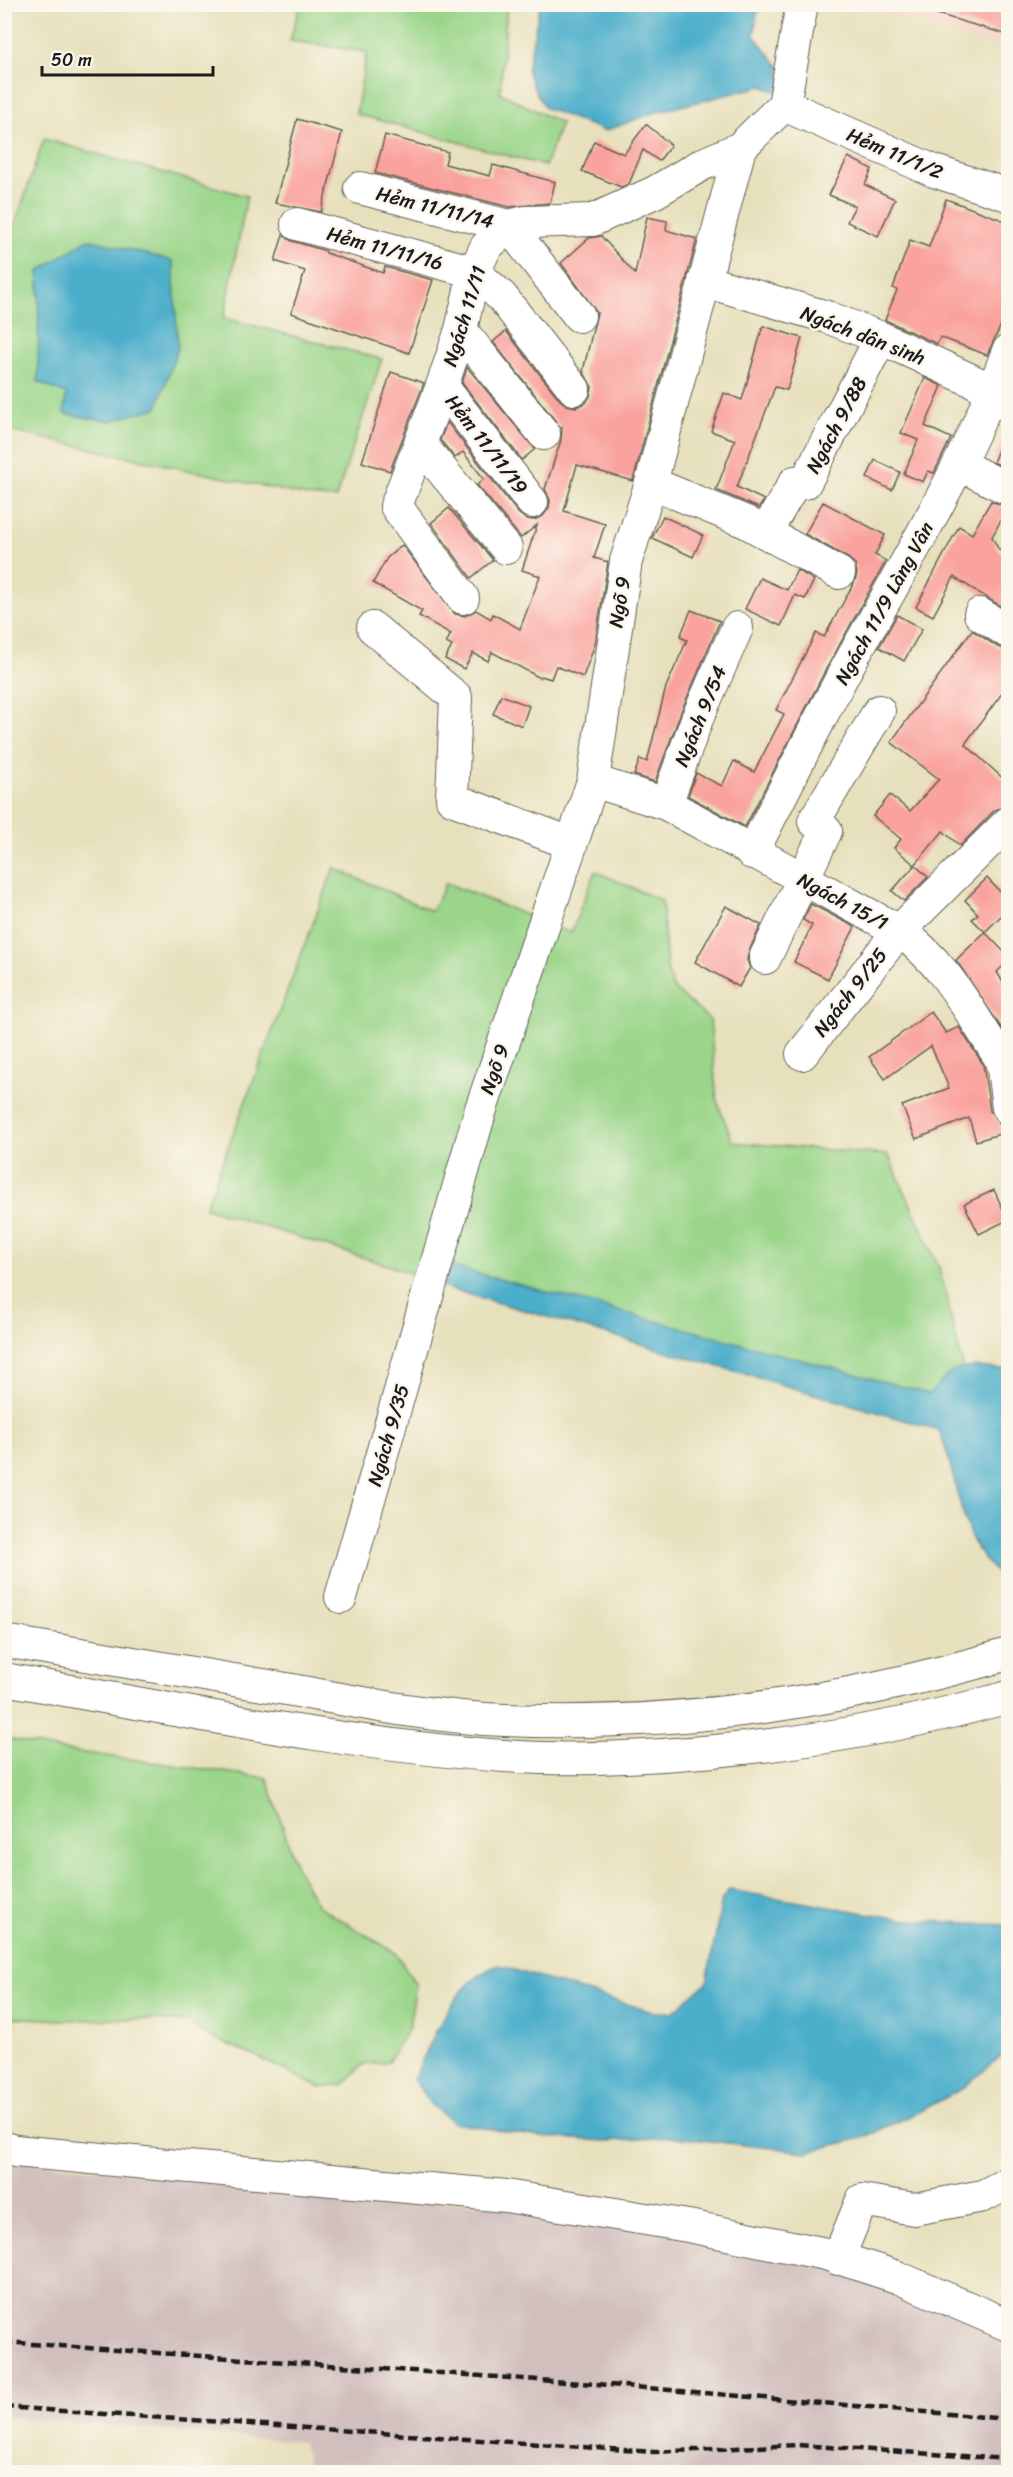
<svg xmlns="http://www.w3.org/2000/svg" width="1013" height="2477" font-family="Sriracha,sans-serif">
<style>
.built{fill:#f6d2c4}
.industrial{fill:#d1bfbe}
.green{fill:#9ad589;stroke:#5b7852;stroke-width:1.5}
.water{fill:#4baeca;stroke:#346573;stroke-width:1.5}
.building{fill:#faa39e}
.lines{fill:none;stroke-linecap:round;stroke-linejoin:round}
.minor-casing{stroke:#636154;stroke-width:34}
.minor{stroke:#fff;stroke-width:32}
.rail{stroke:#1c1c1c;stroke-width:4.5;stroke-dasharray:9 4.5;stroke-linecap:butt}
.labels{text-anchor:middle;stroke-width:5;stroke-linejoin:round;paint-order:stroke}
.street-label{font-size:20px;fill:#1c1c1c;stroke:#fbf7ec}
</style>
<rect width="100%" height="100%" fill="#fbf7ec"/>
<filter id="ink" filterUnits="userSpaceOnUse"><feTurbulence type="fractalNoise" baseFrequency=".0167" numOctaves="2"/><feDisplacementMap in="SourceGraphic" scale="12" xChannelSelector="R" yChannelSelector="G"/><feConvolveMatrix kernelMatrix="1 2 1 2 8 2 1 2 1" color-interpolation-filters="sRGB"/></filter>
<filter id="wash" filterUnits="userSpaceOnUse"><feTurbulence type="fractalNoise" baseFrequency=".008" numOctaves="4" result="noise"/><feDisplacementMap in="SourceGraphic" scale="24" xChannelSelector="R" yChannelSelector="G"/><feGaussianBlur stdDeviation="1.35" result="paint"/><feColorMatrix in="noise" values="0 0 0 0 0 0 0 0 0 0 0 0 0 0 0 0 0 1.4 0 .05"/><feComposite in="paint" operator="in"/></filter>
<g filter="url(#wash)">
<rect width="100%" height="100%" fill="#e7e0bc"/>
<polygon class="built" points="857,5 1008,5 1008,50"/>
<polygon class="industrial" points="4,2160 504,2206 831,2260 1008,2329 1008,2472 308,2472 303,2442 5,2417"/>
<g class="green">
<polygon points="300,5 507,5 500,93 561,123 545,166 356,114 367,52 290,41"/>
<polygon points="44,139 247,196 224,318 382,359 336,498 312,497 5,430 5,254"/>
<polygon points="334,868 432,911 446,883 571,933 595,871 662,901 667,968 673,988 710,1020 717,1101 733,1142 888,1155 939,1267 981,1441 443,1287 403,1270 205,1208"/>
<polygon points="5,1738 49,1748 267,1778 296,1867 318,1906 396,1953 416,1985 409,2027 388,2062 362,2065 343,2085 320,2088 258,2057 210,2037 188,2022 137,2019 61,2020 5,2017"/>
</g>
<g class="water">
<polygon points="765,4 757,13 754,36 779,66 783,94 762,86 653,113 605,131 545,108 534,89 527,70 540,5"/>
<polygon points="88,239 173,261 178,347 157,408 110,421 64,414 66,394 38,382 39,271"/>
<path d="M 450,1266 L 930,1394 C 957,1359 967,1368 1008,1369 L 1008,1581 C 956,1548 961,1481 939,1430 L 443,1287 Z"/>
<path d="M 729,1890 L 908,1920 L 1008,1925 L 1008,2050 L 962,2089 L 919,2112 L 862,2138 L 806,2152 L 675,2137 L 605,2141 L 539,2137 L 454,2123 L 431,2105 L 413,2079 C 435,2037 451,1984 498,1965 L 653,2012 L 673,2012 L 707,1982 L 722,1899 Z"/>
</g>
<g id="blocks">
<g class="building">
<polygon points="920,4 1008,4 1008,35 920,9"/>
<polygon points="297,119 342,132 321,212 275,203"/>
<polygon points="646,124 671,145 659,161 643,150 629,184 621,187 582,171 594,141 624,154"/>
<polygon points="385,135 448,152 445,164 490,176 493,165 555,182 550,203 509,207 375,173"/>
<polygon points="848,157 872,169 865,185 895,199 878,236 847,222 855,206 829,195"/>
<polygon points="946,199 1008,222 1008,310 987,355 940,337 937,344 885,320 897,290 893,288 910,240 929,247"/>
<polygon points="647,217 667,221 666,230 697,239 633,481 577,465 564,511 605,524 594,558 608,562 595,644 583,677 556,666 551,679 541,676 540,678 492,652 488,661 473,653 464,669 445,659 452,646 446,643 451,634 419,616 422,611 373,583 387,558 402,545 455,614 465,616 476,610 491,619 493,614 520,629 540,576 522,570 537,525 521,538 477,485 484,479 463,452 455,458 440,440 447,422 518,513 526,519 534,520 543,516 549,508 550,500 545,489 561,440 562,427 561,428 493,342 506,331 560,400 567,405 576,407 586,403 590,396 592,387 583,371 597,313 561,263 589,238 601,236 635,274"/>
<polygon points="283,235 292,241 326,251 326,253 383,273 385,267 433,280 409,353 291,313 305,271 275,261"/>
<polygon points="763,326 802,338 787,390 775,387 737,487 764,500 759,508 716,490 735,440 711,431 724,393 742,400"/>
<polygon points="467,367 535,449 522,460 462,383"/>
<polygon points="391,372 424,383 390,471 362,462"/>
<polygon points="925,378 942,386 925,426 951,438 934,473 928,471 923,482 904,474 918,440 901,433"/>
<polygon points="1008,426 1008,469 993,462"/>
<polygon points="875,460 900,472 892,490 867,478"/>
<polygon points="991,501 1008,507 992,537 999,550 1008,555 1008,611 954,577 933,616 916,607 959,526 972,534"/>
<polygon points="823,502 885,535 875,555 886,561 825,671 745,827 688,796 696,773 722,786 734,761 754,772 784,714 776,710 816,633 824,637 855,581 857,573 855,564 848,558 805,534"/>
<polygon points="449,508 493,560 471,578 431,523"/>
<polygon points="663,516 703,535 693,557 652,538"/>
<polygon points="797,570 814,580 805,599 795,595 781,626 745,609 760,578 787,590"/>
<polygon points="691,610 720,621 681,712 655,782 634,775 640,759 647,762 666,687 687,640 680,637"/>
<polygon points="897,615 922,629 904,661 879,647"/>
<polygon points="972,630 998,647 1008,650 1008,685 965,744 1008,783 1008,806 995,810 960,846 943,831 915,865 894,848 901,839 873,816 890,795 910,811 939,779 891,742"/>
<polygon points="501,695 529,706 522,726 493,714"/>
<polygon points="915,865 928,877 904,901 892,891"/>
<polygon points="987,878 1008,900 1008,909 985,932 1008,956 1008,961 997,972 1008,991 1008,1038 956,960 985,932 972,919 978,914 965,900"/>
<polygon points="811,904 855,927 828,979 794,962 812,925 803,920"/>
<polygon points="726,906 761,925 749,951 747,960 750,968 739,987 695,962"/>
<polygon points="931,1012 946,1033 959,1027 983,1064 990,1111 1000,1124 1003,1133 976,1141 969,1118 916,1139 902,1106 949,1088 931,1046 885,1079 869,1057"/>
<polygon points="994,1190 1008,1220 979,1234 964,1204"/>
</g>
</g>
</g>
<g filter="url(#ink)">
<use href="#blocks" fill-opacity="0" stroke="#636154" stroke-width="1.5"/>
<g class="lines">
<g class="minor-casing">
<g id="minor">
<polyline points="784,105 934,171 1008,195"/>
<polyline points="784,105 802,4"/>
<polyline points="360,188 509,226"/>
<polyline points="297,224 474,272 502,297 574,389"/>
<polyline points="509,226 579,316"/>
<polyline points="704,281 827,317 881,338 990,389 991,400 1005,404"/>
<polyline points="461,330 544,434"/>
<polyline points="442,386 532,502"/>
<polyline points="421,445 506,548"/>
<polyline points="960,465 1008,489"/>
<polyline points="651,483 746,522 839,573"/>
<polyline points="766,532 795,482 805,483 881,338"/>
<polyline points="463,598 396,506 442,386 461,330 474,272 486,247 509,226 525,222 593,220 655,192 703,164 740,148"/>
<polyline points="980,614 1008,632"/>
<polyline points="373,628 456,697 452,799 570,843"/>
<path d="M 593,781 L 666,804 L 899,931 C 944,961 969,1011 999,1056 L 1003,1068 L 1008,1108"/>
<polyline points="666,804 697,719 737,628"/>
<path d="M 752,853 C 786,787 818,720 854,655 C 910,555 969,458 1008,351"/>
<polyline points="765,958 826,831 814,821 879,711"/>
<polyline points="802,1054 899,931 1008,823"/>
<polyline points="341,1597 480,1112 593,781 626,561 651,483 740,148 784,105"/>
<path d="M 4,1641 C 100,1657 196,1674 292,1690 C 362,1703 433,1717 504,1720 C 675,1727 845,1702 1008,1654"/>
<path d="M 4,1679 C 175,1709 346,1746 519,1757 C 567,1760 615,1758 662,1755 C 780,1748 895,1729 1008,1697"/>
<polyline points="4,2148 15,2151 506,2196 688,2226 826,2254 897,2277 1008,2325"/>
<polyline points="838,2259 862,2200 914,2209 983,2196 1008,2183"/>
</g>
</g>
<use href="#minor" class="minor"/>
<g class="rail">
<polyline points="4,2342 623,2386 1008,2419"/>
<polyline points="4,2407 654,2452 798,2445 1008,2459"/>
</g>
</g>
</g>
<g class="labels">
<g class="street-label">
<text transform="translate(895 153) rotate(23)" y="7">Hẻm 11/1/2</text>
<text transform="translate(435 207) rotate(14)" y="7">Hẻm 11/11/14</text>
<text transform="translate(385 248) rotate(15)" y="7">Hẻm 11/11/16</text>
<text transform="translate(464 316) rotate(-73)" y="7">Ngách 11/11</text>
<text transform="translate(863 335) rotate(21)" y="7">Ngách dân sinh</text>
<text transform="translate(836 425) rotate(-62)" y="7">Ngách 9/88</text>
<text transform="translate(487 444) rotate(52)" y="7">Hẻm 11/11/19</text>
<text transform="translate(619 602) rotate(-81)" y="7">Ngõ 9</text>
<text transform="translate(884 603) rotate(-61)" y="7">Ngách 11/9 Làng Vân</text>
<text transform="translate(700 716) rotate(-68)" y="7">Ngách 9/54</text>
<text transform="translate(843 901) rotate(28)" y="7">Ngách 15/1</text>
<text transform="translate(850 992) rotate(-52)" y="7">Ngách 9/25</text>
<text transform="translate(494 1069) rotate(-71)" y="7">Ngõ 9</text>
<text transform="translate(388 1435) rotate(-74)" y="7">Ngách 9/35</text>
</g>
</g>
<rect width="1013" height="2477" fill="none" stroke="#fbf7ec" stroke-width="24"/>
<path d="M42 66v9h171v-9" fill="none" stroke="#1c1c1c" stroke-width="3"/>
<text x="51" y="66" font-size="18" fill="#1c1c1c" stroke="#fbf7ec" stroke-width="4.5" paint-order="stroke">50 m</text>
</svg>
